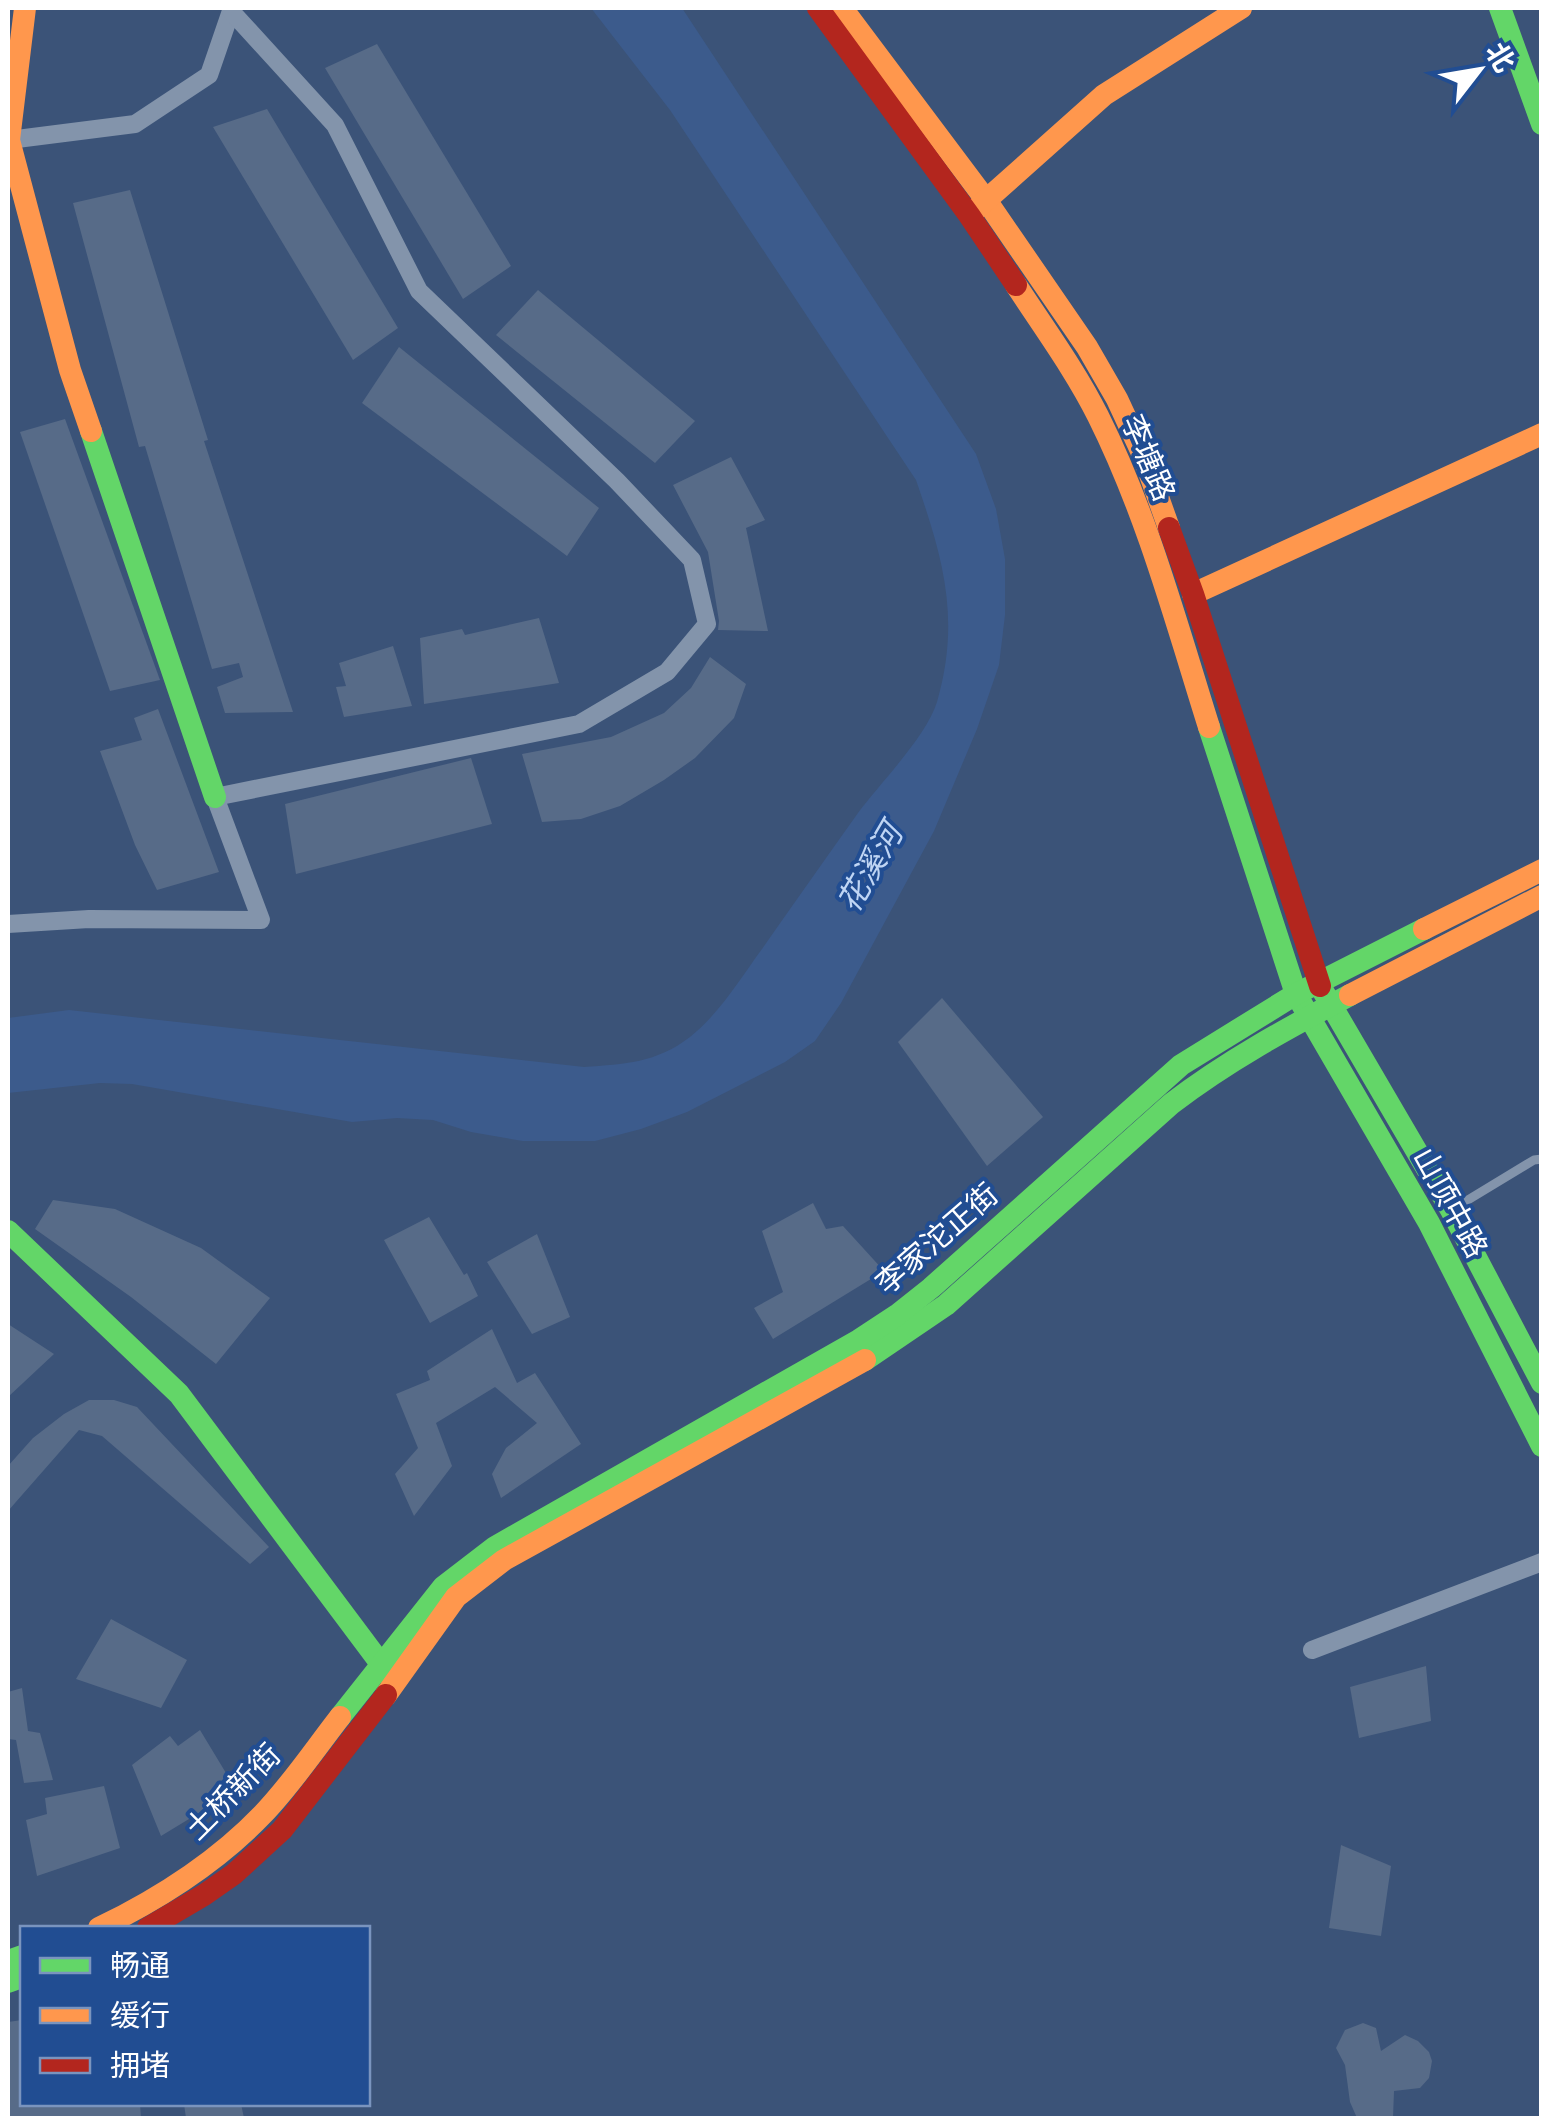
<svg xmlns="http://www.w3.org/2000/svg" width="1549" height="2126" font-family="Poppins,'Noto Sans SC',sans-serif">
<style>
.water{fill:#3c5b8c}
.building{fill:#576b88}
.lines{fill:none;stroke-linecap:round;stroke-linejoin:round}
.lane{stroke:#8394ab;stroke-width:9}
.street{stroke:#8394ab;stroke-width:18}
.fast{stroke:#63d668;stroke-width:22}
.slow{stroke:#ff974d;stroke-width:22}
.jam{stroke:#b3261e;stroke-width:22}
.labels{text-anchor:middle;stroke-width:8;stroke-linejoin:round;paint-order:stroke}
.street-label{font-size:30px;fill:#fff;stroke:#214d92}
.water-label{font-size:32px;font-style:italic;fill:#bfd5f4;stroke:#214d92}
</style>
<rect width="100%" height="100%" fill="#3b5378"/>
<path class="water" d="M 591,8 L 682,8 L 976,454 L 996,509 L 1005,559 L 1005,615 L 999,665 L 977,729 L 934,831 L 841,1003 L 815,1041 L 785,1062 L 687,1112 L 641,1129 L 595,1141 L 523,1141 L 471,1132 L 433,1120 L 397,1118 L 352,1122 L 132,1084 L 100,1083 L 8,1093 L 8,1018 L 69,1010 L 584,1067 C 625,1064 656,1063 690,1037 C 720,1013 740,979 762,949 C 794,903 826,858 858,813 C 881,782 926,737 937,702 C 961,619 943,558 916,480 L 670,110 Z"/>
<g class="building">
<polygon points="377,44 511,266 463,299 325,68"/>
<polygon points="267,109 398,328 353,360 213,127"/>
<polygon points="130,190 208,440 204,441 293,712 225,713 217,687 243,677 239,663 212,669 145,446 139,447 73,203"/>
<polygon points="538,290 695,421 655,463 496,335"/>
<polygon points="399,347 599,508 567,556 362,403"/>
<polygon points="65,419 160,680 110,691 20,432"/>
<polygon points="731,457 765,520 746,528 768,631 718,630 719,621 708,552 673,485"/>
<polygon points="539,618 559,683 424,704 420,638 462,629 465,635"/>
<polygon points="393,646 412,706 344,717 336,687 346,686 339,663"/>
<polygon points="710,657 746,684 734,718 695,758 664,780 620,806 581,819 542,822 522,754 611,737 664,713 691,688"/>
<polygon points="158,709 219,872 157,890 135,845 100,751 142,740 134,718"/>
<polygon points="471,758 492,824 296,874 285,804"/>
<polygon points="942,998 1043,1117 987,1166 898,1042"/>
<polygon points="53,1200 115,1209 201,1248 270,1298 216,1364 131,1297 35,1229"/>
<polygon points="813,1203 826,1229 843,1226 884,1271 773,1339 754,1308 783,1292 762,1231"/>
<polygon points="429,1217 464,1275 467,1273 478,1296 430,1323 384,1240"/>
<polygon points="537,1234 570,1317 532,1334 487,1262"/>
<polygon points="8,1324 54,1354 8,1397"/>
<polygon points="492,1329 517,1383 535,1373 581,1444 501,1498 492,1474 506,1448 537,1423 495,1387 436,1423 452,1466 414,1516 395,1474 418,1448 396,1394 430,1380 427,1371"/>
<polygon points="89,1400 114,1400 137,1407 269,1547 250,1564 102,1436 79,1430 8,1511 8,1466 33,1438 64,1414"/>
<polygon points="111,1619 187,1660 161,1708 76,1679"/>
<polygon points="1426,1666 1431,1721 1359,1738 1350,1687"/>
<polygon points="22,1688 28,1731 40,1733 53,1780 24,1783 16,1740 8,1739 8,1692"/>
<polygon points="200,1730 229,1778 212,1805 161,1836 132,1765 170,1736 178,1746"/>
<polygon points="104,1786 120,1848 37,1876 26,1820 47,1814 45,1798"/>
<polygon points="1341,1845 1391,1866 1381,1936 1329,1928"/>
<polygon points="22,2020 22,2104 140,2104 141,2118 8,2118 8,2022"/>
<polygon points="1363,2023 1376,2028 1381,2051 1405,2035 1418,2041 1429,2052 1432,2061 1429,2078 1420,2088 1394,2091 1393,2118 1357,2118 1350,2102 1345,2065 1336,2048 1345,2030"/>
<polygon points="184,2104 241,2104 244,2118 186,2118"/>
</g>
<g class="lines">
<polyline class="lane" points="1453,1209 1534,1160 1542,1159"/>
<g class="street">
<polyline points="9,140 135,124 209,75 232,8"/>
<polyline points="8,924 89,919 261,920 215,797 579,724 667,672 707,624 692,560 617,481 419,291 335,125 231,11"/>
<polyline points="1312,1650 1542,1562"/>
</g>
<g class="fast">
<polyline points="1500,8 1542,124"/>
<polyline points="91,431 215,797"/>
<polyline points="1209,727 1296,994 1429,1223 1542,1446"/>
<polyline points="1320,986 1451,1210 1542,1383"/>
<polyline points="8,1231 179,1394 390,1676"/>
<path d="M 865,1360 L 946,1305 L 1171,1104 C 1227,1061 1288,1028 1350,995"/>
<polyline points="340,1717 443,1587 495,1547 859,1340 897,1315 931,1288 1181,1065 1296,994 1424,929"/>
<polyline points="8,1961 22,1956"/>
<polyline points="8,1982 22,1977"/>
</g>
<g class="slow">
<polyline points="25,8 9,140 70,370 91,431"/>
<polyline points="842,8 986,200 1087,347 1117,399 1143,455 1169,528"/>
<polyline points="975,210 1104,95 1241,8"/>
<path d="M 1016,285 C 1044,328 1075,370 1098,416 C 1147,514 1176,622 1209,727"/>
<polyline points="1193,594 1542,434"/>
<polyline points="1424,929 1542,870"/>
<polyline points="1350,995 1542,896"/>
<polyline points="386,1695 456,1597 504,1560 865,1360"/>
<path d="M 99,1928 C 159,1899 217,1862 263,1814 C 291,1785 315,1749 340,1717"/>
</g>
<g class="jam">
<polyline points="818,8 969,215 1016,285"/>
<polyline points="1169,528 1193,594 1320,986"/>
<polyline points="148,1928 204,1895 234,1874 282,1830 386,1695"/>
</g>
</g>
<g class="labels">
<g class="street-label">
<text transform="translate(1148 458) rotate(67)" y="10">李塘路</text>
<text transform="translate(1450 1203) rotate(61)" y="10">山顶中路</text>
<text transform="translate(937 1239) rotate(-41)" y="10">李家沱正街</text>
<text transform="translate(233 1792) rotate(-45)" y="10">土桥新街</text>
</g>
<g class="water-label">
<text transform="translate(870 868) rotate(-60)" y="11">花溪河</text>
</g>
</g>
<rect width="1549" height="2126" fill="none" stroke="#ffffff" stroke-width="20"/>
<rect x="20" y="1926" width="350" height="180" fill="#214d92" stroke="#7a94be" stroke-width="2.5"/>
<rect x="40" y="1958" width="50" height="15" fill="#63d668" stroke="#7a94be" stroke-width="2.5"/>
<text x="110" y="1976" font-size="30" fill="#ffffff">畅通</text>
<rect x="40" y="2008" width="50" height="15" fill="#ff974d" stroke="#7a94be" stroke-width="2.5"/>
<text x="110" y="2026" font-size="30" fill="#ffffff">缓行</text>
<rect x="40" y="2058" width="50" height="15" fill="#b3261e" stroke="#7a94be" stroke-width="2.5"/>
<text x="110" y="2076" font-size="30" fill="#ffffff">拥堵</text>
<g transform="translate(1479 70) rotate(59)" stroke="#214d92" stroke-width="8" paint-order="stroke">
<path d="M0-8L18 38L0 25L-18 38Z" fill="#ffffff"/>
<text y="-15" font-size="28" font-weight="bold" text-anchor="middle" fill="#ffffff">北</text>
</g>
</svg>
